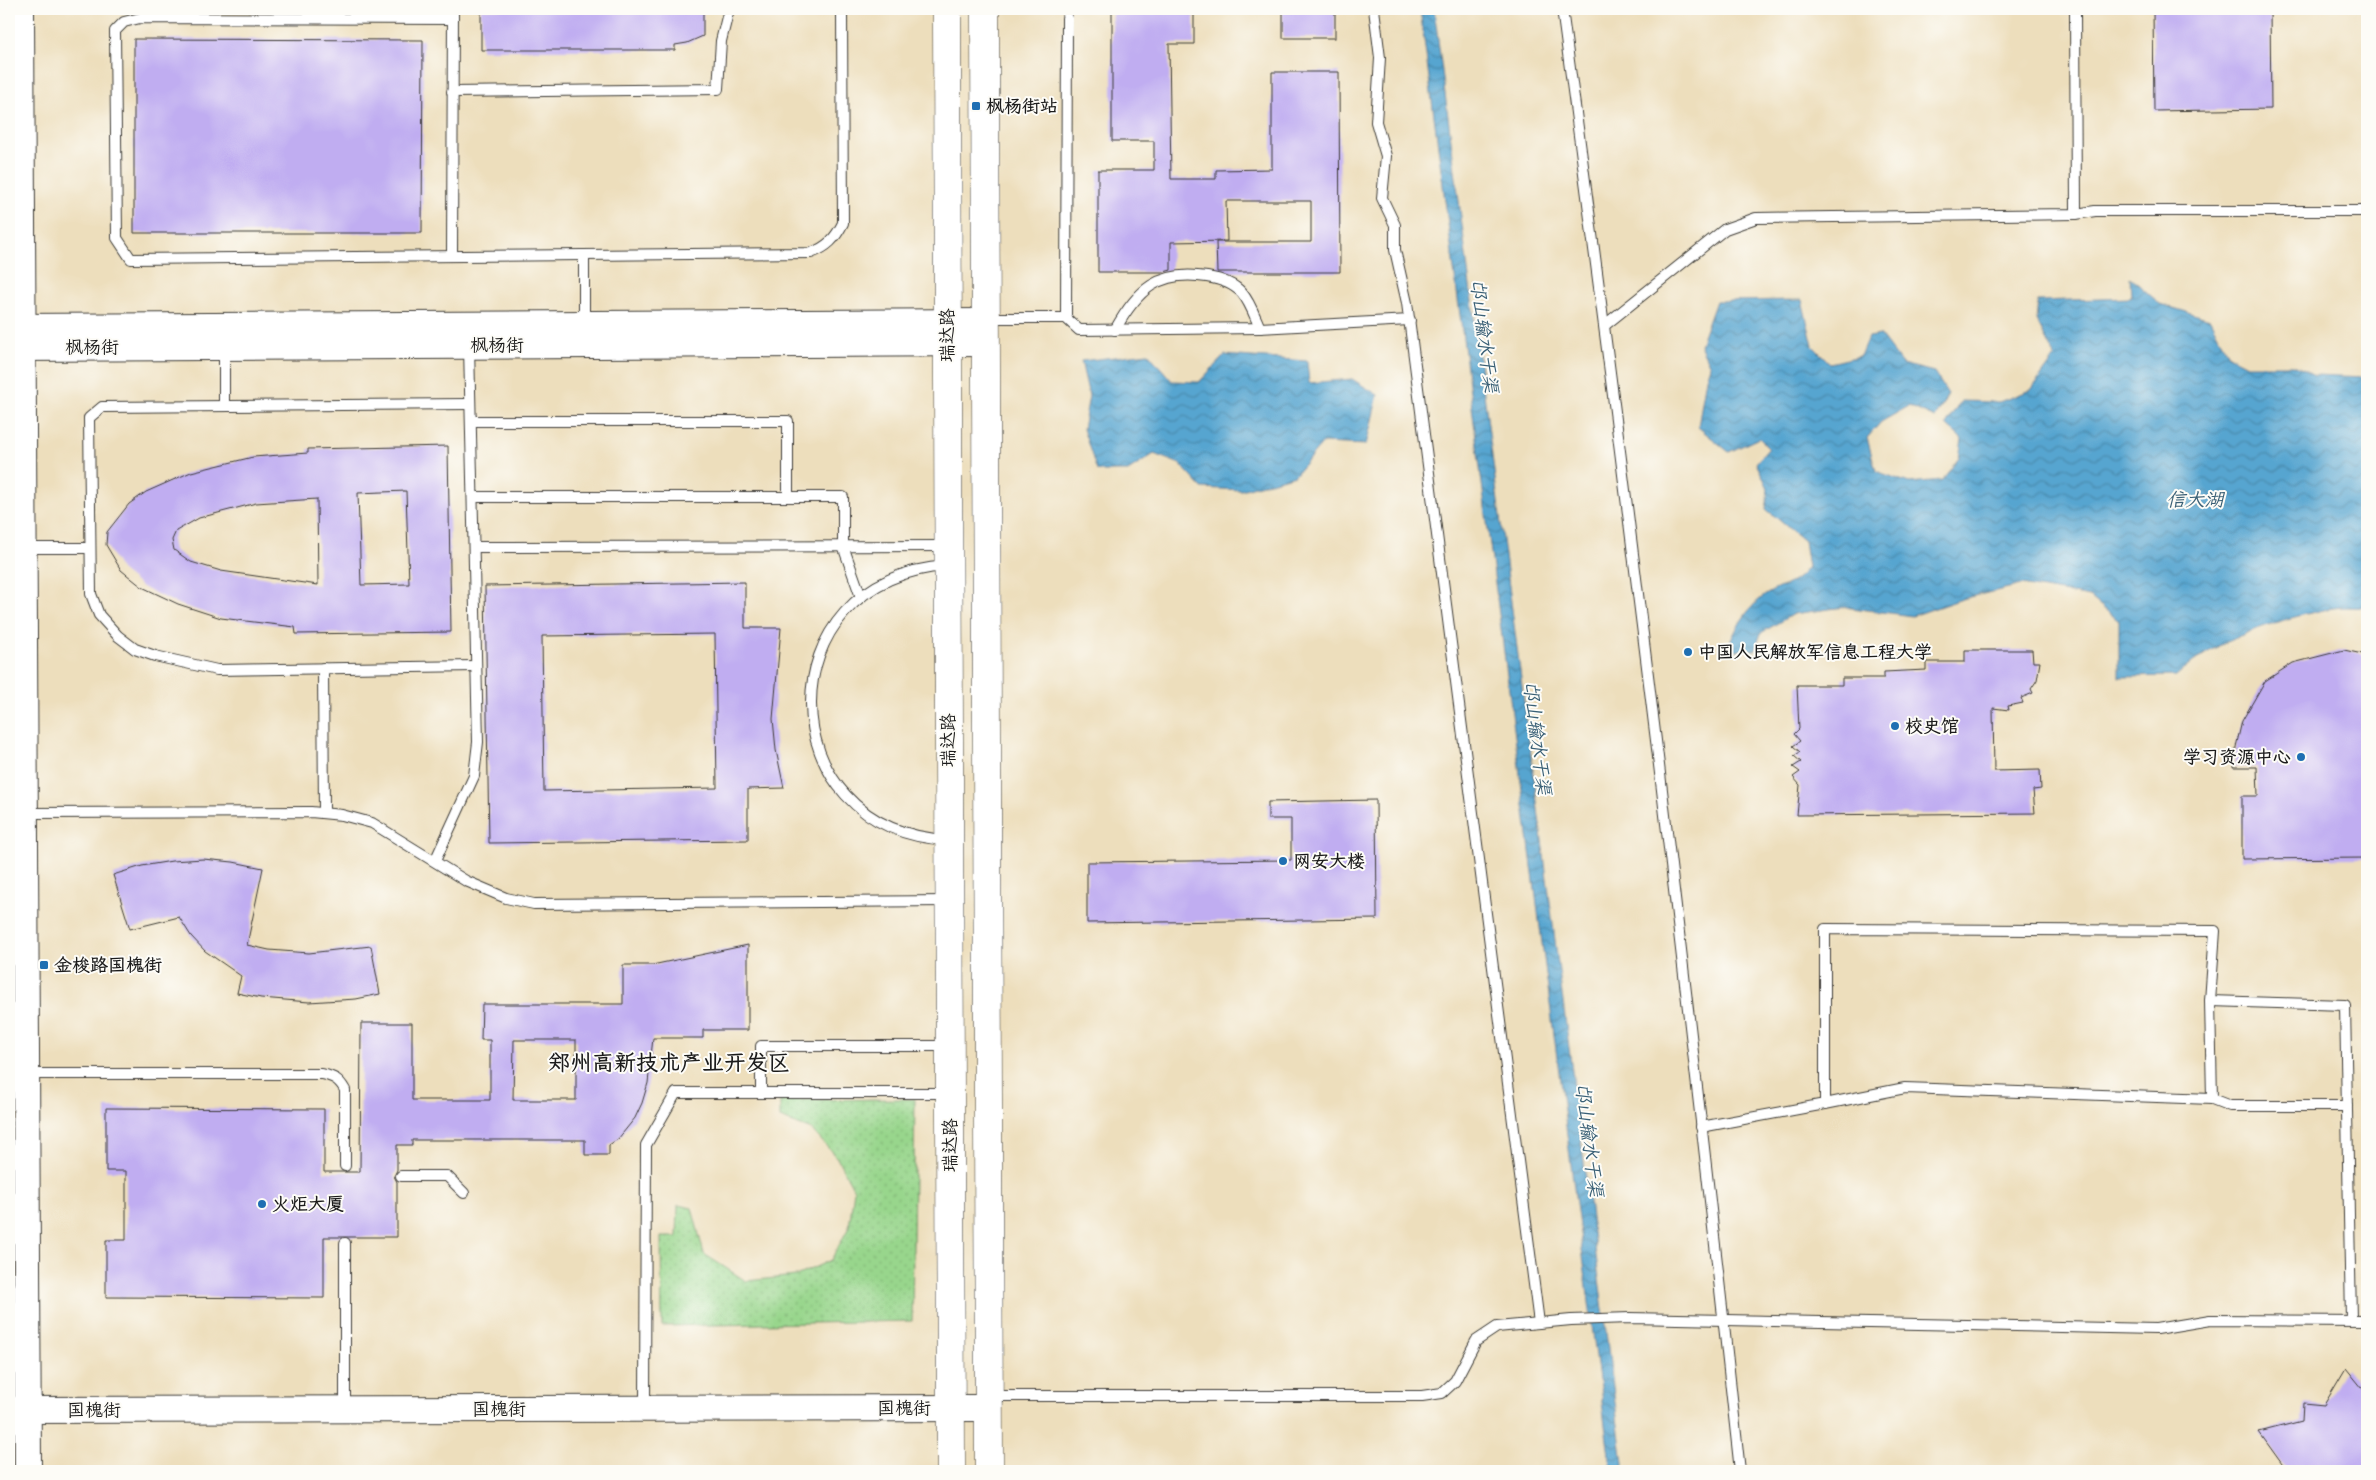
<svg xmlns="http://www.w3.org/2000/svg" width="2376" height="1480" font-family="'Gochi Hand','LXGW WenKai TC',sans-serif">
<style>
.garden{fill:url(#garden-dots);stroke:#5a7954}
.water{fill:url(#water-waves);stroke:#3a6076}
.building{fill:#c0adf1;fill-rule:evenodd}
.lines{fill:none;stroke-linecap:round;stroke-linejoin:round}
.service-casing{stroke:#3b3934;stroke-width:12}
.tertiary-casing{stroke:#3b3934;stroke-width:28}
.primary-casing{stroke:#3b3934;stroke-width:29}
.service{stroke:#fff;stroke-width:10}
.tertiary{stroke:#fff;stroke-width:26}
.primary{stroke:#fff;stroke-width:28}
.poi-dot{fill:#1f6fb2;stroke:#fdfcf7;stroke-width:2}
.labels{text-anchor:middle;stroke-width:4;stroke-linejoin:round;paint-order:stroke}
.poi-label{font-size:18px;font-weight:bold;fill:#1c1c1c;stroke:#fdfcf7;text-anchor:start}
.street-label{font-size:18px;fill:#1c1c1c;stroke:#fdfcf7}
.water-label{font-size:19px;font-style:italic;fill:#3a6076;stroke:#fdfcf7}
.district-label{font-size:22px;font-weight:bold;fill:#1c1c1c;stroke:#fdfcf7}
</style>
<defs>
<pattern id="garden-dots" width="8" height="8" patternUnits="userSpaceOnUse" patternTransform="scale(1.25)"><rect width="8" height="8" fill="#98d68c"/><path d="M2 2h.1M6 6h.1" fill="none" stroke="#82b778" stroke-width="1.8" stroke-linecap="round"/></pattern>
<pattern id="water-waves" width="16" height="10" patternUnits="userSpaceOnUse" patternTransform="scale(1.25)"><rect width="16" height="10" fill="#57a5d0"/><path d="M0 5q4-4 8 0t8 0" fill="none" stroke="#4786a8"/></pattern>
</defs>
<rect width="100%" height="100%" fill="#fdfcf7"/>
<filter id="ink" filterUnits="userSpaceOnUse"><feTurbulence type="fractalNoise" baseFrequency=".02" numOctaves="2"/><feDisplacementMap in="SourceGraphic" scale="10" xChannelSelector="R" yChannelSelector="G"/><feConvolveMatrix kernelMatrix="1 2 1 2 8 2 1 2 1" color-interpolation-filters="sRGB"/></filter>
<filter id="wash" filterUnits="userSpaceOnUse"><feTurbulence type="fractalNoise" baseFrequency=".0096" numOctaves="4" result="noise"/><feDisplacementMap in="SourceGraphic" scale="20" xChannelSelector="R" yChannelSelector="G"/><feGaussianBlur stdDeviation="1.12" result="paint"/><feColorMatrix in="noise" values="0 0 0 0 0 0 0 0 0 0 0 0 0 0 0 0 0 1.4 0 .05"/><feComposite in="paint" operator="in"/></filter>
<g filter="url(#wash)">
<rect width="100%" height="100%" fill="#eddebc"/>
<polygon class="garden" points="915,1099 912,1321 662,1326 661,1237 677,1237 678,1205 692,1208 704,1254 746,1281 796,1276 831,1260 849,1227 854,1190 837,1158 812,1130 780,1118 780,1100"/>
<g class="water">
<polygon points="1420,9 1434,9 1624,1471 1611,1471"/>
<path d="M 2130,277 L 2160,304 L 2210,319 L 2228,355 L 2247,365 L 2294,365 L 2314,375 L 2367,377 L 2367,607 C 2356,608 2344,606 2333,608 C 2279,619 2217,638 2176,676 L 2119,677 L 2119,621 L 2090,597 L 2021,585 L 1962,599 L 1912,616 L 1844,607 L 1793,614 L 1761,633 L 1755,650 L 1727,650 C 1735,629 1746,609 1764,596 C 1783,583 1792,588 1808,567 L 1804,541 L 1766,509 L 1768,488 L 1756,463 L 1769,448 L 1759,438 L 1729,452 L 1698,427 L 1706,378 L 1710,366 L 1700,345 L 1716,301 L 1802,300 L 1813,346 L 1830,363 L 1860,356 L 1868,337 L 1880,335 L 1902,364 L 1934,372 L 1948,394 L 1935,418 L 1909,406 L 1881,422 L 1867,438 L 1876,471 L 1909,483 L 1942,480 L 1959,458 L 1962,439 L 1946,425 L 1961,401 L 1999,402 L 2031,390 L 2055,357 L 2036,320 L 2038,301 L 2131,298 Z"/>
<polygon points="1148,353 1172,381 1199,382 1225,355 1307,361 1309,383 1352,379 1378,395 1366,445 1323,443 1295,475 1241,490 1202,488 1180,464 1154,454 1128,471 1097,471 1083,429 1089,396 1081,361"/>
</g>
<g id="blocks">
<g class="building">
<polygon points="481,9 703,9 703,36 687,43 675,45 675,50 481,50"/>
<polygon points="1112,9 1194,9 1194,44 1169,44 1171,179 1216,179 1216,170 1272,169 1272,72 1339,72 1340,272 1217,272 1216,242 1311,242 1311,201 1226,201 1227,241 1171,242 1171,270 1164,272 1098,272 1098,170 1154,170 1154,141 1112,141"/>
<rect x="1283" y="9" width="52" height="29"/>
<polygon points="2153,9 2270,9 2271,109 2154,111"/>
<polygon points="134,39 423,40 422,233 134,233"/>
<path d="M 448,446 L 451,632 L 296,634 L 295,627 L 221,618 L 178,604 L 142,587 L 121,570 L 106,545 L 107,532 L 129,504 L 146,492 L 191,472 L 253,457 L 308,453 L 308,449 ZM 406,491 L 409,584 L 361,585 L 358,493 ZM 317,499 L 318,585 L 221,571 L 191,562 L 174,550 L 172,540 L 176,531 L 199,518 L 256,503 Z"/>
<path d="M 745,582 L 745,628 L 781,628 L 773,719 L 776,750 L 784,788 L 748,789 L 748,840 L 489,843 L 485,586 ZM 715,634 L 717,788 L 544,791 L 542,636 Z"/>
<polygon points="1965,650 2032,650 2033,662 2040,662 2037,680 2031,689 2033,693 2021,698 2023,703 2008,706 2009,710 1993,708 1994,771 2040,770 2041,789 2033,790 2035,813 1797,815 1800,785 1793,777 1800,772 1793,767 1801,762 1794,756 1800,752 1793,746 1800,741 1794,734 1799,729 1797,685 1842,685 1842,678 1884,678 1884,672 1926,670 1926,662 1965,662"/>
<polygon points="2344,650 2367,655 2367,858 2242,859 2242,796 2258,796 2257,767 2234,767 2236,747 2242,721 2265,681 2293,663"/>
<polygon points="1376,800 1377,919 1087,923 1087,862 1291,860 1291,819 1268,819 1268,802"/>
<polygon points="203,859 233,862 263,868 247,945 269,950 309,953 371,946 380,994 356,999 309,1002 261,998 237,993 241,976 205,951 191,936 179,917 130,929 113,875 142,866 172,861"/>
<path d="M 748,945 L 748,1030 L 703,1030 L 703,1038 L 653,1038 L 648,1083 L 642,1103 L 635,1118 L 618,1139 L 609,1145 L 609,1155 L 585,1155 L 585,1140 L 412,1140 L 412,1145 L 397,1145 L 397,1170 L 394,1176 L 397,1182 L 397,1237 L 324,1237 L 324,1298 L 106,1297 L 106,1240 L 126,1240 L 126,1171 L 106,1171 L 106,1108 L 324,1109 L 324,1172 L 360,1172 L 361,1023 L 412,1023 L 412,1100 L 490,1100 L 490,1040 L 481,1040 L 482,1004 L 623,1004 L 623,965 L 652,965 ZM 514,1040 L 576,1040 L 576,1100 L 513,1100 Z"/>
<polygon points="2346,1368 2367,1394 2367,1471 2287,1471 2259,1432 2302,1421 2303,1403 2324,1405"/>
</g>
</g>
</g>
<g filter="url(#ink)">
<use href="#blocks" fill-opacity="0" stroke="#3b3934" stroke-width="1"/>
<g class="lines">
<g class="service-casing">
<g id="service">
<polyline points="1374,9 1380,58 1376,122 1386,156 1382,198 1395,225 1395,250 1407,303 1539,1323"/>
<path d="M 1562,9 C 1628,495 1687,983 1740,1471"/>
<path d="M 453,19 L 140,18 L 124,22 L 115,31 L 117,238 L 131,259 L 811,253 C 827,247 835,239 843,223 L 842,9"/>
<polyline points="452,92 718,89 721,41 729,9"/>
<polyline points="2076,214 2095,211 2367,211"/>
<polyline points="584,255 584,324"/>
<polyline points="452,256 453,9"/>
<polyline points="987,318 1066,318 1067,18"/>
<polyline points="1066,318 1079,330 1260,328 1410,320"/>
<polyline points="1605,325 1725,229 1756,218 2076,214 2075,9"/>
<path d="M 1115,330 C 1137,290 1159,269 1207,277 C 1220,279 1233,283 1242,293 C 1250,302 1255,317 1260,328"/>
<polyline points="224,347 224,406"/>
<polyline points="470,404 102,407 89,418 91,594 99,615 118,636 135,649 155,656 217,670 476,666"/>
<polyline points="471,421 788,421 788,497"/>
<polyline points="473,497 843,497 843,546 861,597"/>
<polyline points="474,547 948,546"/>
<polyline points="24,548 90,548"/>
<path d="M 947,566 C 764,578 767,831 948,840"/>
<polyline points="323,668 324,813"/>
<polyline points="26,813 311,812 342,815 372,823 466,881 506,898 534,904 949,901"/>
<polyline points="435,861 474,776 478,742 469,346"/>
<polyline points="2210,1001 2212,1099 2230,1106 2347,1106"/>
<path d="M 27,1074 L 322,1074 C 334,1077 339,1079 345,1090 L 345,1166"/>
<polyline points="761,1093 761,1046 948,1046"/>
<polyline points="1825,1104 1905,1088 2212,1099"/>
<polyline points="1701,1127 1825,1104 1825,929 2215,931 2210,1001 2345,1005 2351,1320"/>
<polyline points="401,1176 447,1176 464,1193"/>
<polyline points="345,1243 345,1409"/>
<polyline points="990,1396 1422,1396 1442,1393 1455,1381 1476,1341 1497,1327 1571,1320 1630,1318 2156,1329 2210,1320 2367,1321"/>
<polyline points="645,1407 646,1145 676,1093 949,1093"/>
</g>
</g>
<g class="tertiary-casing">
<g id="tertiary">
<polyline points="21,9 28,1471"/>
<polyline points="9,327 986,322"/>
<polyline points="9,348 986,343"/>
<polyline points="9,1410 989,1408"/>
</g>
</g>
<g class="primary-casing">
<g id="primary">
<polyline points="947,9 951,1471"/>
<polyline points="985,9 989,1471"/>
</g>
</g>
<use href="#service" class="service"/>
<use href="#tertiary" class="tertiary"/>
<use href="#primary" class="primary"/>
</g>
</g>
<g class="poi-dot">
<rect x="971" y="101" width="10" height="10" rx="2.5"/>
<circle cx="1688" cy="652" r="5"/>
<circle cx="1895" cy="726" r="5"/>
<circle cx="2301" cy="757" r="5"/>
<circle cx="1283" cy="861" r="5"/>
<rect x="39" y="960" width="10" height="10" rx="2.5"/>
<circle cx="262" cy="1204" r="5"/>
</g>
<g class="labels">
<g class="poi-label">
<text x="986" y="112">枫杨街站</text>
<text x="1698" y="658">中国人民解放军信息工程大学</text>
<text x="1905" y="732">校史馆</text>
<text x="2291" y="763" text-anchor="end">学习资源中心</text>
<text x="1293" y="867">网安大楼</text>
<text x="54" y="971">金梭路国槐街</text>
<text x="272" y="1210">火炬大厦</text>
</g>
<g class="street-label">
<text transform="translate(947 335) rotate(-90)" y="6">瑞达路</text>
<text x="497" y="351">枫杨街</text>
<text x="92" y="353">枫杨街</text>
<text transform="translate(948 740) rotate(-90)" y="6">瑞达路</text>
<text transform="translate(950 1145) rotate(-90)" y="6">瑞达路</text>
<text x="904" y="1414">国槐街</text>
<text x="499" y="1415">国槐街</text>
<text x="94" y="1416">国槐街</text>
</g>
<g class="water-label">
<text transform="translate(1485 336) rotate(83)" y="7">邙山输水干渠</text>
<text x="2195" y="506">信大湖</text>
<text transform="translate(1538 738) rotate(83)" y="7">邙山输水干渠</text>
<text transform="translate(1590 1140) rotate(83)" y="7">邙山输水干渠</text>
</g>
<g class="district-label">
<text x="669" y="1070">郑州高新技术产业开发区</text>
</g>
</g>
<rect width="2376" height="1480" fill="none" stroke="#fdfcf7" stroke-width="30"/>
</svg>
